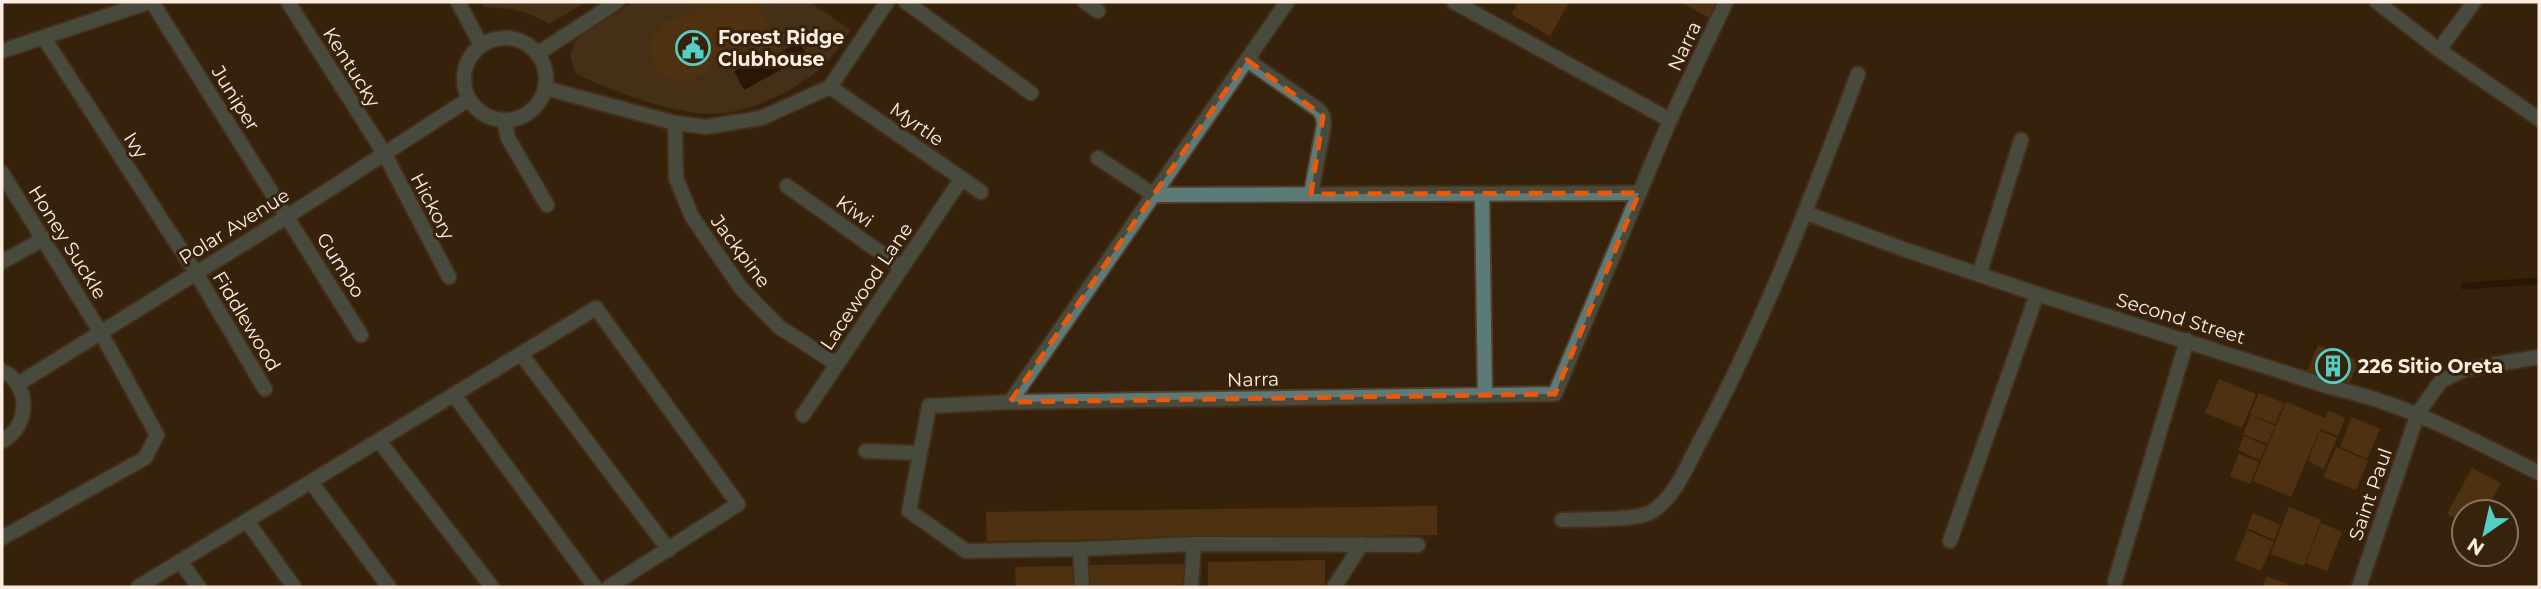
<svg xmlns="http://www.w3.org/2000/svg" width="2541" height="589" font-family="Montserrat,sans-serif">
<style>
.green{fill:#573e27}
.water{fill:#1b0800}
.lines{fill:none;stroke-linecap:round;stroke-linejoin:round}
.stream{stroke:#1b0800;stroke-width:7}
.building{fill:#6c4419}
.street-casing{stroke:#533f29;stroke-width:18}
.street{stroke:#5c7b78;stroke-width:14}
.marked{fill:none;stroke:#e8590c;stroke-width:5;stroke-dasharray:14 9;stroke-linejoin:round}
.labels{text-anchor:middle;stroke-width:6;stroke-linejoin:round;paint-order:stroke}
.poi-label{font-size:19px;font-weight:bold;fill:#fdeee1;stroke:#37220b;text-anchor:start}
.street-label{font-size:19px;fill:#fdeee1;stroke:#37220b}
</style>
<rect width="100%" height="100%" fill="#37220b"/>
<g class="green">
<path d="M 480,2 L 586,2 L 549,24 C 528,10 509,8 484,7 Z"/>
<path d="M 633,2 L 810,2 L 850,30 C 841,43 833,58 821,68 C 789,95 740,118 698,113 C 656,108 614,91 576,74 L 570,55 L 576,40 L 590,28 Z"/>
</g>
<polygon class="water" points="799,42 807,55 744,90 734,71 751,62 761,63"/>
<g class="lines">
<polyline class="stream" points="2464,286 2539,281"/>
</g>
<g class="building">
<polygon points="715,2 756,2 771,28 714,59 709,69 700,77 688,82 675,81 664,75 655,66 651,54 651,41 657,30 666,21 678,17 686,17"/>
<polygon points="1518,2 1569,2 1550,36 1511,14"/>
<polygon points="1680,2 1719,2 1710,18"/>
<polygon points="2318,345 2359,360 2349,385 2307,372"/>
<polygon points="2219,379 2256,394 2242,428 2205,413"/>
<polygon points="2259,393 2284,403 2275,424 2250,414"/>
<polygon points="2286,402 2325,418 2329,411 2345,418 2338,436 2320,429 2291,497 2253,481"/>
<polygon points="2251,415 2275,426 2267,444 2243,434"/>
<polygon points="2352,417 2380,429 2367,459 2340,447"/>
<polygon points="2320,431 2337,438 2324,469 2308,461"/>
<polygon points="2244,436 2266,446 2260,460 2238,450"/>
<polygon points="2336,447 2368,461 2356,490 2324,477"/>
<polygon points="2239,454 2259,462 2250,484 2230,476"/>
<polygon points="2472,468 2501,483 2486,512 2464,512 2464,523 2447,514"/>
<polygon points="1437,506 1437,535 987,541 986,512"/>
<polygon points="2289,507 2321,520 2304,566 2271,554"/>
<polygon points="2253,513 2280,525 2274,540 2247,528"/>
<polygon points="2321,523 2342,532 2327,571 2306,563"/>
<polygon points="2247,530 2274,542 2261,571 2235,560"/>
<polygon points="1325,560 1325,587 1208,587 1208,562"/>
<polygon points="1186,564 1187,587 1089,587 1089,565"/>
<polygon points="1073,566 1073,587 1016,587 1015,567"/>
<polygon points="2267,576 2294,587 2262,587"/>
</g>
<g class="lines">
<g class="street-casing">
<g id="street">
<polyline points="152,2 361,335"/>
<polyline points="288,2 384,153 449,277"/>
<polyline points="458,2 481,45"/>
<polyline points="906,2 1031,93"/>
<polyline points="1085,2 1098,11"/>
<polyline points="1454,2 1670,120"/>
<polyline points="2377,2 2439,50 2539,119"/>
<polyline points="44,38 196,273 265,389"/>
<circle cx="505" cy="79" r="41"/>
<polyline points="2439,50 2474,2"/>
<polyline points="2,51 149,2"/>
<polyline points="537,54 617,2"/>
<polyline points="1247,60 1319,110 1323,116 1324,125 1311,194"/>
<polyline points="830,87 981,192"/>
<polyline points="545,88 675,123 706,127 761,118 830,87 887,2"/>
<polyline points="504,120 508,138 547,205"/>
<polyline points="675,123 676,178 692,217 741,288 779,327 837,364"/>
<polyline points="1098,158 1154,195 1639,193"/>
<polyline points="2,173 101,333 157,435 145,458 2,538"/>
<polyline points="787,186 902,268"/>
<polyline points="1482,194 1485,395"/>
<path d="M 1806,213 L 1903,249 L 2037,294 L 2330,387 C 2408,404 2468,438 2539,473"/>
<polyline points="2,262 43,239"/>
<polyline points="1979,275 2021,140"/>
<polyline points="521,354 669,550"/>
<path d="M 2,371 C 31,384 30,427 2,441"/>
<polyline points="18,384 288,216 469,99"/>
<polyline points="454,395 595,587"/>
<polyline points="1010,402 1287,2"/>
<polyline points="803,415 962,178"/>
<polyline points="379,441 492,587"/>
<polyline points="866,451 920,453"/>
<polyline points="311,482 389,587"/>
<path d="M 1562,520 C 1583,519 1634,521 1651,512 C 1674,499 1687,466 1699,443 C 1763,325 1811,199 1858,74"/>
<polyline points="247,521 294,587"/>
<polyline points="1950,541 2037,294"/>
<polyline points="1418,545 1194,544 1080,549 966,551 909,511 929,406 1010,402 1555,394 1670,120 1726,2"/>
<polyline points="1080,549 1082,587"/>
<polyline points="180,561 199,587"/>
<polyline points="2115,581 2187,340"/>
<polyline points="138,587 596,308 738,504 609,587"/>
<polyline points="1191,587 1194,544"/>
<polyline points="1334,587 1362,544"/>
<polyline points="2359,587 2418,413 2441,381 2466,369 2539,357"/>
</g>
</g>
<use href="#street" class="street"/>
</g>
<path d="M0 0H2541V589H0ZM 1247,60 L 1323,116 L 1311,194 L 1639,193 L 1555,394 L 1010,402 Z" fill="#37220b" fill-opacity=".55" fill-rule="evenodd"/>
<path class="marked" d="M 1247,60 L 1323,116 L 1311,194 L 1639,193 L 1555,394 L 1010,402 Z"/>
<defs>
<g id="civic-ring" transform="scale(1.75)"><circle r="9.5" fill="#37220b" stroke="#55cec5" stroke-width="1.5"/><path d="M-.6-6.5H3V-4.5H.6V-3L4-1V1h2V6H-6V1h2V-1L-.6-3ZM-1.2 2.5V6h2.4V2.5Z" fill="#55cec5"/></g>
<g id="building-ring" transform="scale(1.75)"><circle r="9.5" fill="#37220b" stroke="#55cec5" stroke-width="1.5"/><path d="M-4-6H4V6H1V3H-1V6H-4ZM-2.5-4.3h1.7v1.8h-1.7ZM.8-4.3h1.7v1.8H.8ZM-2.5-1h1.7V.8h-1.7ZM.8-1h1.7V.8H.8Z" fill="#55cec5"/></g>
</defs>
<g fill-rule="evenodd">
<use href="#civic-ring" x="693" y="48"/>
<use href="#building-ring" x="2333" y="366"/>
</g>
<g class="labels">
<g class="poi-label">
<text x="718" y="44">Forest Ridge<tspan x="718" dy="22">Clubhouse</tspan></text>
<text x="2358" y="373">226 Sitio Oreta</text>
</g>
<g class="street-label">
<text transform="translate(1684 46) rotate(-65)" y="7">Narra</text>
<text transform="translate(352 67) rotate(58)" y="7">Kentucky</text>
<text transform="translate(236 98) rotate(58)" y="7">Juniper</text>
<text transform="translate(917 124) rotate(35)" y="7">Myrtle</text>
<text transform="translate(136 145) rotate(57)" y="7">Ivy</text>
<text transform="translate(433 206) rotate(62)" y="7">Hickory</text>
<text transform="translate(855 211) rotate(35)" y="7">Kiwi</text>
<text transform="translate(234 226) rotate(-32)" y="7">Polar Avenue</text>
<text transform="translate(68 242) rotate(58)" y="7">Honey Suckle</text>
<text transform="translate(741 251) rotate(53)" y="7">Jackpine</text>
<text transform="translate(341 265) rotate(58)" y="7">Gumbo</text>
<text transform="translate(866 286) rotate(-56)" y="7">Lacewood Lane</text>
<text transform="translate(2181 318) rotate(17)" y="7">Second Street</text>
<text transform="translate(247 321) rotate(59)" y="7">Fiddlewood</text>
<text transform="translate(1253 379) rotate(-1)" y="7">Narra</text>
<text transform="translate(2370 494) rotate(-71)" y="7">Saint Paul</text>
</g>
</g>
<rect width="2541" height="589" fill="none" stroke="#fdeee1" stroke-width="7"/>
<g transform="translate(2485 533) rotate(214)"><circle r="33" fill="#37220b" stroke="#867461" stroke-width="2"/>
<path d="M0-5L12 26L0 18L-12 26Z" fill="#55cec5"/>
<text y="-10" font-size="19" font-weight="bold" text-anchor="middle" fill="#fdeee1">N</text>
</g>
</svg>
